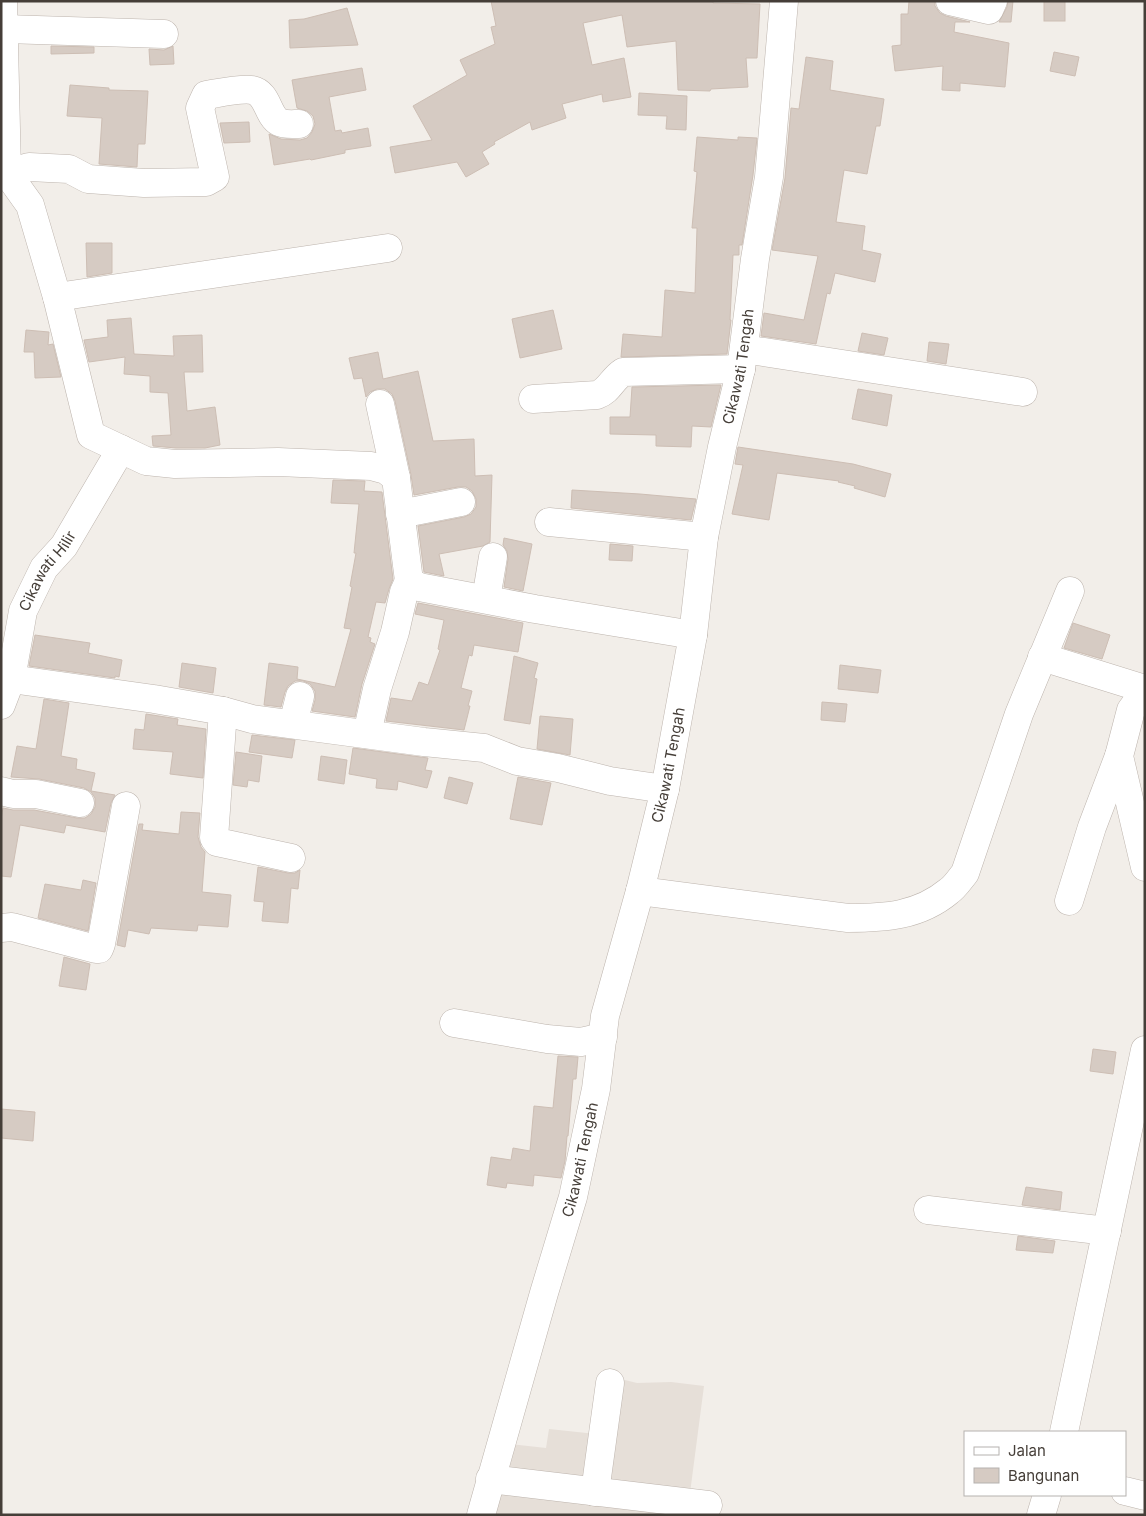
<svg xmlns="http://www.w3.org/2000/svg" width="1146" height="1516" font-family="Inter,sans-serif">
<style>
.residential{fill:#e6dfd8}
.building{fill:#d6cbc3;stroke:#cdbeb4}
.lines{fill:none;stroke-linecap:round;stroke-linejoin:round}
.minor-casing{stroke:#bdb4ad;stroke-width:29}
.minor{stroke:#fff;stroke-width:28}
.labels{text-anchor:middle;stroke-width:4;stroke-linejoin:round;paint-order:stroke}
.street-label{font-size:15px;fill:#453e38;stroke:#fff}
</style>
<rect width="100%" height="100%" fill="#f2eee9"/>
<polygon class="residential" points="605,1375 637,1383 671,1382 704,1386 690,1493 713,1515 489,1515 510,1444 546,1448 549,1429 596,1434"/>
<g class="building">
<polygon points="491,1 713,1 713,3 760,4 757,58 746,58 748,87 711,89 710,91 678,90 676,41 627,47 622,15 583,23 592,65 624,58 631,97 603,102 602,94 562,104 566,118 532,130 530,122 494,142 495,144 482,152 489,164 466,177 457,162 395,173 390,147 432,140 413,106 467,75 460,60 495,44 491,27 496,26"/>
<polygon points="909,1 935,1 935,6 940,13 946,16 970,22 955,22 954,32 1009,43 1005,87 960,83 960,91 942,90 943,66 895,71 892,46 901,45 901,14 908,14"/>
<polygon points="1008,1 1013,1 1011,22 999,22 1007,7"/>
<rect x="1044" y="1" width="21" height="20"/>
<polygon points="347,8 358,45 290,48 289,20 304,19"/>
<polygon points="51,46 94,47 94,53 51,54"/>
<polygon points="173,46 174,64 150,65 149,49 164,50"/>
<polygon points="1054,52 1079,57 1075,76 1050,71"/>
<polygon points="806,57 833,61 830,90 884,99 880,126 876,126 867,174 844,170 836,222 865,226 862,250 881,254 875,282 835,273 830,294 827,293 816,344 761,336 764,313 804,320 818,256 772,250 785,178 791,108 799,109"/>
<polygon points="362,68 366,90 329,97 335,131 341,130 342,133 368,128 371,146 345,150 345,153 311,160 310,159 274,165 269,134 281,139 300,140 307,138 312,132 315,124 313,116 307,111 297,108 292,80"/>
<polygon points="70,85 109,88 109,90 148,91 145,144 138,144 137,167 99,164 102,118 67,116"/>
<polygon points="639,93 687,96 686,130 666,129 667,116 638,115"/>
<polygon points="249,122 250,142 224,143 220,123"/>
<polygon points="697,137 738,140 738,137 757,138 753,175 742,245 739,245 739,255 733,255 730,320 731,320 727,354 621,357 623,334 662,337 665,290 695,293 697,228 692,228 697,172 694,171"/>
<polygon points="86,243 112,243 112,273 87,277"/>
<polygon points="553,310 562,349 520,358 512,319"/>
<polygon points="131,318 134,354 174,356 173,336 202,335 203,372 184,372 187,411 215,407 220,445 205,448 176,448 153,446 152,436 171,435 168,393 150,392 150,376 124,374 125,357 89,362 84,340 108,337 107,320"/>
<polygon points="26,330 49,332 48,345 53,344 61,377 35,378 34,352 24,352"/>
<polygon points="862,333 888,338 884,355 858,351"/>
<polygon points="929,342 949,344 946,364 927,361"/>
<polygon points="378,352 383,379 418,371 433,441 474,439 475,476 492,475 490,542 483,546 439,554 444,576 424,572 418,526 464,517 471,514 476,507 476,499 472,491 466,487 458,487 414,495 411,475 395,401 392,394 385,389 377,389 370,392 366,397 362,378 354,379 349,358"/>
<polygon points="721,385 711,427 692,426 691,447 656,446 656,435 610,434 610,417 630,417 632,387"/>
<polygon points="858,389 892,395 887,426 852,419"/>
<polygon points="738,447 853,464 891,474 885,497 854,488 855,486 838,482 839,481 777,473 769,520 732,514 743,465 735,464"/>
<polygon points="333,480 365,481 364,491 382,492 393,579 389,589 385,603 376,602 368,637 371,638 370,642 375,644 362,684 355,717 312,711 315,700 315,691 310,684 303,681 295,681 288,686 285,692 281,707 264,705 269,663 298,667 297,679 335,687 351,629 344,628 352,587 350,586 356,553 354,553 359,504 331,503"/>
<polygon points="572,490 640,494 696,499 691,520 571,508"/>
<polygon points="504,538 532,544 523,591 504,587 508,559 507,551 503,545"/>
<polygon points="610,544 633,546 632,561 609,560"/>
<polygon points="418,603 523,623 518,652 474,645 472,656 469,655 461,688 472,691 468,706 470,706 464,730 386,721 391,698 412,701 419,682 428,685 440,650 438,649 444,620 415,614"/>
<polygon points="1073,623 1110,635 1102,659 1064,648"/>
<polygon points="35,635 90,643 88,653 122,660 119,677 115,676 115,678 29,666"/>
<polygon points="514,656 538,663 534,678 537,679 530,724 504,720"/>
<polygon points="182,663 216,668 213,693 179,687"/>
<polygon points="840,665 881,670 878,693 838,689"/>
<polygon points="44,699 69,703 61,756 77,759 76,769 95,773 91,791 115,795 111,803 105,832 66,825 64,833 20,825 11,877 1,876 1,819 3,808 13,810 34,810 77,818 85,818 91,814 95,807 95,798 91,792 84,788 39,779 11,777 17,746 36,749"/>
<polygon points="822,702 847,704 845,722 821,720"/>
<polygon points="146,714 178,719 177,725 206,729 203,778 170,774 173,752 133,749 135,729 144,730"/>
<polygon points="540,716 573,719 570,755 537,749"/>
<polygon points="252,735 295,740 292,758 249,752"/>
<polygon points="353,748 428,758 425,770 432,771 427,788 398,781 397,790 376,788 377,779 349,774"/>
<polygon points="236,752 262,756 259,782 248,780 247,787 233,785"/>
<polygon points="321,756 347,760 344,784 318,780"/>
<polygon points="449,777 473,783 467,804 444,798"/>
<polygon points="518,777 551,783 542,825 510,819"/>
<polygon points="181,812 200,813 198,837 201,847 205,852 202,892 231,895 228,927 198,925 197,931 151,928 149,934 128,930 125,947 117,945 139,824 143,824 142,830 179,834"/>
<polygon points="258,867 288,873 295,873 300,870 298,889 291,888 288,923 262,921 264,902 254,901"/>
<polygon points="83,880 96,883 88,931 38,918 45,884 81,890"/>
<polygon points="64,957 90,964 86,990 59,986"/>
<polygon points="1093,1049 1116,1052 1113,1074 1090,1071"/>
<polygon points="558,1056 578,1057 576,1079 573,1079 568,1136 567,1136 565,1161 561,1178 534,1175 533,1186 507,1183 506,1188 487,1185 491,1157 511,1160 513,1148 530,1151 534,1106 553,1108"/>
<polygon points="1,1109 35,1112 33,1141 1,1138"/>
<polygon points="1026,1187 1062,1192 1060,1210 1022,1205"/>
<polygon points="1018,1236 1055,1241 1053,1252 1053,1253 1016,1250"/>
</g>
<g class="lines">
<g class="minor-casing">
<g id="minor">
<polyline points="3,1 7,173 30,205 57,297 91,435 146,461 175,464 278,462 371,466 386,470 396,478"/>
<polyline points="950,1 989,10 993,1"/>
<polyline points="5,29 164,34"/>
<path d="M 7,173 L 29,167 L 69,169 L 88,179 L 144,183 L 206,182 L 215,177 L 200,108 L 206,95 C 218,93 242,88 252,90 C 268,93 267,115 279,122 C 285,125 292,124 299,124"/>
<polyline points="57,297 388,248"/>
<polyline points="744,349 1023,392"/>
<path d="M 533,399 L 597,395 C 609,391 612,379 623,372 L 741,369"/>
<polyline points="380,404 396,478 409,581 419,587 535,609 693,635"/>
<polyline points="400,514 461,502"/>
<polyline points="549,522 704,537"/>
<polyline points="486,599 493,557"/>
<polyline points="1042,657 1145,689"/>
<polyline points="11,679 154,699 223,711 252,719 424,742 484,748 517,761 558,768 610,781 665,789"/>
<polyline points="1145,691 1131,710 1119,756 1145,867"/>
<path id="s1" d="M 1,705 L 11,679 L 23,611 L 44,568 L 64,546 L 121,449"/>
<polyline points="223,711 214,838 217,842 291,858"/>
<polyline points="293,724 300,696"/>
<polyline points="367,734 377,689 395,632 404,592 409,581"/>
<polyline points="1,791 13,794 36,794 80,803"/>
<path d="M 640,891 L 848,918 C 885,918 919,916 949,891 C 955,887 960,879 965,873 L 1019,714 L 1070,591"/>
<polyline points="1069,901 1092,827 1119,756"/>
<polyline points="1,928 12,927 96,949 99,949 101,944 126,806"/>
<polyline points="454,1023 547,1039 581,1042 603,1037"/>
<polyline points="928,1210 1107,1231"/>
<polyline points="1064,1432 1145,1050"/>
<polyline points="490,1479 708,1505"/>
<polyline points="1125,1491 1145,1496"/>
<polyline points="595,1492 610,1383"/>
<path id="s2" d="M 481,1515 L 544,1293 L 573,1197 L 596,1089 L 605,1016 L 640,891 L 665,789 L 693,635 L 704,537 L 722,447 L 741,369 L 755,259 L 769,177 L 784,1"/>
<polyline points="1041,1515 1047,1495"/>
</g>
</g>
<use href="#minor" class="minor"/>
</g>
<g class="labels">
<g class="street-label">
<text dy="5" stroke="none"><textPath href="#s2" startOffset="1179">Cikawati Tengah</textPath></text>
<text dy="5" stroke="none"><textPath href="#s1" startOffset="144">Cikawati Hilir</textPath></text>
<text dy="5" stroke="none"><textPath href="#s2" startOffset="774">Cikawati Tengah</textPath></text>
<text dy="5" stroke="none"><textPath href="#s2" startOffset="369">Cikawati Tengah</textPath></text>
</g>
</g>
<rect width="1146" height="1516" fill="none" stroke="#453e38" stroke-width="5"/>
<rect x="964" y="1431" width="162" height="65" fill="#ffffff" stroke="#b5b2af"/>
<rect x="974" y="1447" width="25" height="8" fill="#ffffff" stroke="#b5b2af"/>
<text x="1008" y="1456" font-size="15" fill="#453e38">Jalan</text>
<rect x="974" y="1468" width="25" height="15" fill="#d6cbc3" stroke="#b5b2af"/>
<text x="1008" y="1481" font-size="15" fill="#453e38">Bangunan</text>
</svg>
